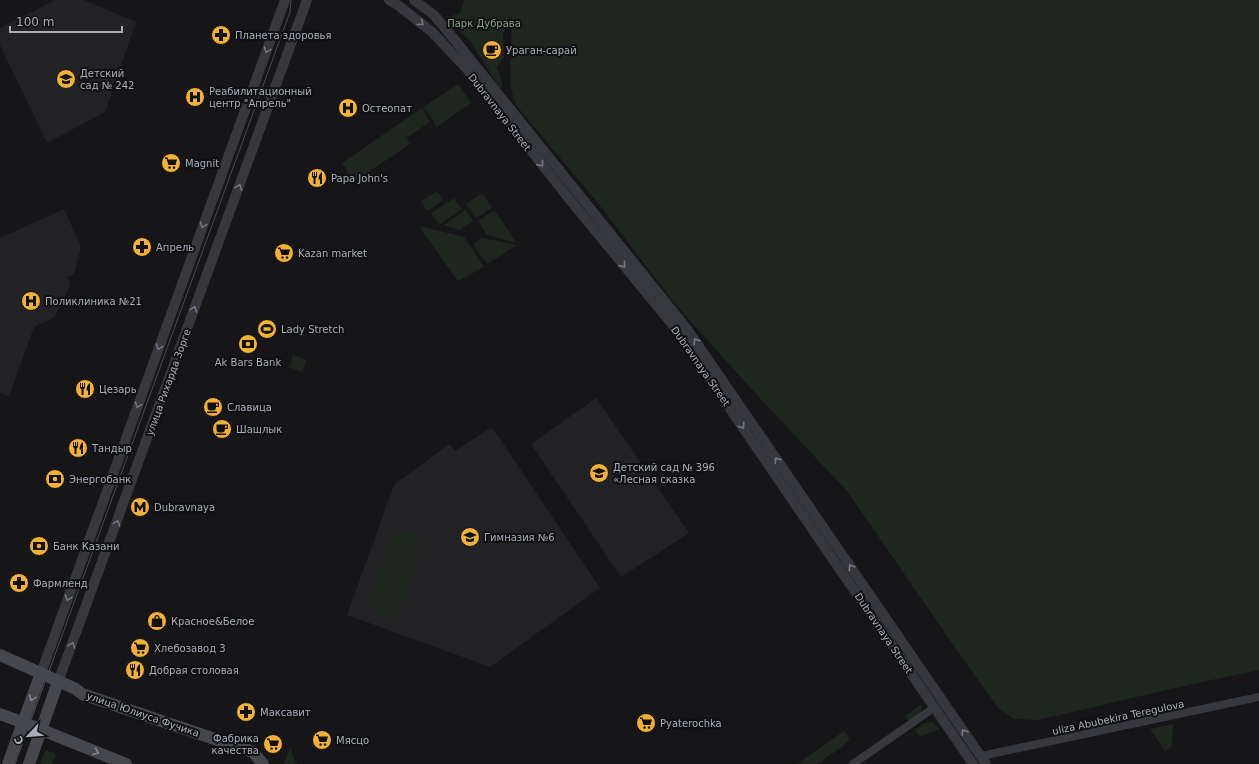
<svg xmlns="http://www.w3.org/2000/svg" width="1259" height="764" font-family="'DejaVu Sans',sans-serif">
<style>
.built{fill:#222225}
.green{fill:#1e261f}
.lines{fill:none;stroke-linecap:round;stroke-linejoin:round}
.minor{stroke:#37383d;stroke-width:8}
.tertiary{stroke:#37383d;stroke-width:10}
.secondary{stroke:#45474d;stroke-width:12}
.tram{stroke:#4a4c52;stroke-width:1}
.oneway{stroke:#757881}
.oneway2{stroke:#858993}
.labels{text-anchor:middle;stroke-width:4;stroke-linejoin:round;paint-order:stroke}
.park-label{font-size:10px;fill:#7fa381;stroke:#111113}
.poi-label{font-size:10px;fill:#a8adb8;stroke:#111113;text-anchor:start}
.street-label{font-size:10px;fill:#a8adb8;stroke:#111113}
</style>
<rect width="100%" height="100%" fill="#161618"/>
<g class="built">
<polygon points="55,0 84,0 136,22 105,112 47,143 0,45 0,28"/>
<polygon points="64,209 81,247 74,274 67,277 70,285 55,317 34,327 9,396 0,393 0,238"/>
<polygon points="596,398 689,533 621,577 531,444"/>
<polygon points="492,427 600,588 490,667 347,615 394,485 449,444 455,451"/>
</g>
<g class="green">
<polygon points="465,0 1259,0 1259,670 1188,685 1038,720 1014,719 1000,710 965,662 847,491 756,394 675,304 597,202 515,104 510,84 512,15 503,34 504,58 497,67 503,86 500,89 471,42 448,20 451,16 459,14"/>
<polygon points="458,84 471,103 437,127 424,107"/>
<polygon points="422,108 430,122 406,138 410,144 354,182 342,163"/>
<polygon points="437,191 443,200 427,211 421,201"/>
<polygon points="482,193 492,208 476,218 466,204"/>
<polygon points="454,198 462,209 439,225 431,213"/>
<polygon points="465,210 473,221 460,230 444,225"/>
<polygon points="494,210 517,243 487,235 478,221"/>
<polygon points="419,226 464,237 484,267 458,281"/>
<polygon points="482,238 517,245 487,264 473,244"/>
<polygon points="293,355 307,360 302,372 289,367"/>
<path d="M 403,531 C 414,531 421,538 420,549 L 401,609 C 391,624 370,617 370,599 L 390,539 L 394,534 Z"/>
<path d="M 922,704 C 923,714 917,716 909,721 L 905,716 Z"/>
<polygon points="931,722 934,723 939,729 920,737 915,730 925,723"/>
<polygon points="1173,724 1172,747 1165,751 1150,729"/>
<polygon points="844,731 850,739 842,747 817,764 797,764"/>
<polygon points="290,747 295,762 299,764 284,764"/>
<polygon points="45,750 54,753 55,756 52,764 40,764"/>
</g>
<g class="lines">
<g class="minor">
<polyline points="981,756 1259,697"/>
<polyline points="853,764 935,707"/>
</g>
<g class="tertiary">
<polyline points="389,0 399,6 432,32 466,68 570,200 672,324 973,764"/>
<polyline points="414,0 434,15 458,44 687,329 986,764"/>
<polyline points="41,673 285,0"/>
<polyline points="58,682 307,0"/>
</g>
<g class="secondary">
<polyline points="0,655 76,689 82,694 253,752 263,764"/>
<polyline points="0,714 35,727 126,764"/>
<polyline points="8,764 41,673"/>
<polyline points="29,764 58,682"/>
</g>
<polyline class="tram" points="15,764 290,12 291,0"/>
</g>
<defs><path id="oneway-chevron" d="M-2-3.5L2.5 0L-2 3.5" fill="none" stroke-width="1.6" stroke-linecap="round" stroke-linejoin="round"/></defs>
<g class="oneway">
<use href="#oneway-chevron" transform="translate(421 23) rotate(39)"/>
<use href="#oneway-chevron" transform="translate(267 50) rotate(110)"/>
<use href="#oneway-chevron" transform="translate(541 164) rotate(51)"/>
<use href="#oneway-chevron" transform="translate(239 187) rotate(-70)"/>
<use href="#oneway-chevron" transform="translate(203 225) rotate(110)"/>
<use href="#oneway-chevron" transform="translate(623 265) rotate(51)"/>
<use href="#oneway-chevron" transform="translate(194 309) rotate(-70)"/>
<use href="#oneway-chevron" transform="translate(696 341) rotate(-124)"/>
<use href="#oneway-chevron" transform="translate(159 347) rotate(110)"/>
<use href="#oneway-chevron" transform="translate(138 405) rotate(110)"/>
<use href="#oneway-chevron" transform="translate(742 426) rotate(56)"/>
<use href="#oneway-chevron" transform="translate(777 460) rotate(-124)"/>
<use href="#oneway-chevron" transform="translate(117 523) rotate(-70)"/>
<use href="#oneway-chevron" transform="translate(851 567) rotate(-124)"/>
<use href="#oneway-chevron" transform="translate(68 598) rotate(110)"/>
<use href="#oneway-chevron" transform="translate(72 645) rotate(-69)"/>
<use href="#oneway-chevron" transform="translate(964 732) rotate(-125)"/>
</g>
<g class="oneway2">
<use href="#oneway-chevron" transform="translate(32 698) rotate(110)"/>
<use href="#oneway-chevron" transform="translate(96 752) rotate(22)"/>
</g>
<defs>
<g id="pharmacy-disc" transform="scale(1)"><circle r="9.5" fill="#f2b134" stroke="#111113"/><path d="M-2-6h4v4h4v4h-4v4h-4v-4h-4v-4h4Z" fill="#111"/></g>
<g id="cafe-disc" transform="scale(1)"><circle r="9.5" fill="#f2b134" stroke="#111113"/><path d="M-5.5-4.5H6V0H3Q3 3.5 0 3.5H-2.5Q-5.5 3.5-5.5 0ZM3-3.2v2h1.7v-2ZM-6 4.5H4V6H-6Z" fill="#111"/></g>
<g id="school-disc" transform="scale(1)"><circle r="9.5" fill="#f2b134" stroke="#111113"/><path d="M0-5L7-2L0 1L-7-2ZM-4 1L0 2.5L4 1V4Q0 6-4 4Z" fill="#111"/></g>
<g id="hospital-disc" transform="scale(1)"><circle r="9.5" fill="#f2b134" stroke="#111113"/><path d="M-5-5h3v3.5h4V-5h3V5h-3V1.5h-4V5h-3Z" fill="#111"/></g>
<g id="supermarket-disc" transform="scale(1)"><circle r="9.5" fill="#f2b134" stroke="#111113"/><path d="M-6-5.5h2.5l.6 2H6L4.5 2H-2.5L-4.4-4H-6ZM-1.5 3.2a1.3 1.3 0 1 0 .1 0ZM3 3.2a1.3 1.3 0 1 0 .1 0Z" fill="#111"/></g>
<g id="restaurant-disc" transform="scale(1)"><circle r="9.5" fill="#f2b134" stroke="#111113"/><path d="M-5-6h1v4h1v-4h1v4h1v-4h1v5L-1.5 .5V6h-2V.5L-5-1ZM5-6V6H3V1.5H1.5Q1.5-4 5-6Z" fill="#111"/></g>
<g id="stadium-disc" transform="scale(1)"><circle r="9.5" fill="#f2b134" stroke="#111113"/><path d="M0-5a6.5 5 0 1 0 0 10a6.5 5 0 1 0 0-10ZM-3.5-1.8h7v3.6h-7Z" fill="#111"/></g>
<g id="bank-disc" transform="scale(1)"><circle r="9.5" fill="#f2b134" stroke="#111113"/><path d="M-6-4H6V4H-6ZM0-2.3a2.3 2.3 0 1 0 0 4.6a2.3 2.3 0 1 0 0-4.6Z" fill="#111"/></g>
<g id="metro-disc" transform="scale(1)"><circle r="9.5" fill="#f2b134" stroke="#111113"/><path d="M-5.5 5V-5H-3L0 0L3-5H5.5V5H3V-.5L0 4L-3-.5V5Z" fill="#111"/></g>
<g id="shop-disc" transform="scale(1)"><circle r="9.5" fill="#f2b134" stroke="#111113"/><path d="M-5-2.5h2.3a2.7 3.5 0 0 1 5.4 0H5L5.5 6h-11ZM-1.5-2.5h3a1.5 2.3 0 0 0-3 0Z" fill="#111"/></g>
</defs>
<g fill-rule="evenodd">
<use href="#pharmacy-disc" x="221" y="35"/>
<use href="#cafe-disc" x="492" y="50"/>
<use href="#school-disc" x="66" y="79"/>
<use href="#hospital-disc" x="195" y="97"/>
<use href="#hospital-disc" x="348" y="108"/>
<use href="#supermarket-disc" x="171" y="163"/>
<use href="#restaurant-disc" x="317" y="178"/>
<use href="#pharmacy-disc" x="142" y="247"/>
<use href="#supermarket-disc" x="284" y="253"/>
<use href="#hospital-disc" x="31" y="301"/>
<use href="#stadium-disc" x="267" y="329"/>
<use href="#bank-disc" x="248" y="344"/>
<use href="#restaurant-disc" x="85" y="389"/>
<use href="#cafe-disc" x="213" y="407"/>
<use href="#cafe-disc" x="222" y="429"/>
<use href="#restaurant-disc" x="78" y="448"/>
<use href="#school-disc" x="599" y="473"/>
<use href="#bank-disc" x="55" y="479"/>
<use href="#metro-disc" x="140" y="507"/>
<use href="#school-disc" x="470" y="537"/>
<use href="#bank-disc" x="39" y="546"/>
<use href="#pharmacy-disc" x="19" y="583"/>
<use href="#shop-disc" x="157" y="621"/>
<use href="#supermarket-disc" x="140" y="648"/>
<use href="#restaurant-disc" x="135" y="670"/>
<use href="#pharmacy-disc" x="246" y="712"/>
<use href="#supermarket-disc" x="646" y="723"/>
<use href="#supermarket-disc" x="322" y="740"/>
<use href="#supermarket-disc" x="273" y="744"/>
</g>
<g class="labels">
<g class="park-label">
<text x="484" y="27">Парк Дубрава</text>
</g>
<g class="poi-label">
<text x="235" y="39">Планета здоровья</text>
<text x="506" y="54">Ураган-сарай</text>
<text x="80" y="77">Детский<tspan x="80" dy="12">сад № 242</tspan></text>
<text x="209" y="95">Реабилитационный<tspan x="209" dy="12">центр "Апрель"</tspan></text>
<text x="362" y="112">Остеопат</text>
<text x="185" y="167">Magnit</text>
<text x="331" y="182">Papa John's</text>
<text x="156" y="251">Апрель</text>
<text x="298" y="257">Kazan market</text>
<text x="45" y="305">Поликлиника №21</text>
<text x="281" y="333">Lady Stretch</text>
<text x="248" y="366" text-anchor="middle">Ak Bars Bank</text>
<text x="99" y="393">Цезарь</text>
<text x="227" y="411">Славица</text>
<text x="236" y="433">Шашлык</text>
<text x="92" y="452">Тандыр</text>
<text x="613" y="471">Детский сад № 396<tspan x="613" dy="12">«Лесная сказка</tspan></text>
<text x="69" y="483">Энергобанк</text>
<text x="154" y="511">Dubravnaya</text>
<text x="484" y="541">Гимназия №6</text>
<text x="53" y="550">Банк Казани</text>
<text x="33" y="587">Фармленд</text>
<text x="171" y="625">Красное&amp;Белое</text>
<text x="154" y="652">Хлебозавод 3</text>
<text x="149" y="674">Добрая столовая</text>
<text x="260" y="716">Максавит</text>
<text x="660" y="727">Pyaterochka</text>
<text x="259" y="742" text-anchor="end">Фабрика<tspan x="259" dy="12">качества</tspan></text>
<text x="336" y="744">Мясцо</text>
</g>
<g class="street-label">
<text transform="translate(500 112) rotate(52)" y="4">Dubravnaya Street</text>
<text transform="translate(701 366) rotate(55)" y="4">Dubravnaya Street</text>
<text transform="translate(168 382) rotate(-70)" y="4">улица Рихарда Зорге</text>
<text transform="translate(884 633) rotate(56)" y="4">Dubravnaya Street</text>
<text transform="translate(143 714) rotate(19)" y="4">улица Юлиуса Фучика</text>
<text transform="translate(1118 717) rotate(-12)" y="4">uliza Abubekira Teregulova</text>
</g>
</g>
<g transform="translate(28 736) rotate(244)" stroke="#111113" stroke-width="3" paint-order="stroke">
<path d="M0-3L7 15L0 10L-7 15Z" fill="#a8adb8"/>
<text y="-6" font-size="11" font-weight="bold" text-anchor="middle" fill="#a8adb8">С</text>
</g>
<path d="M10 26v6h112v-6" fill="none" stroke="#a8adb8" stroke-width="2"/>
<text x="16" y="26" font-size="12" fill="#a8adb8" stroke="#111113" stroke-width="3" paint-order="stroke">100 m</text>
</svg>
